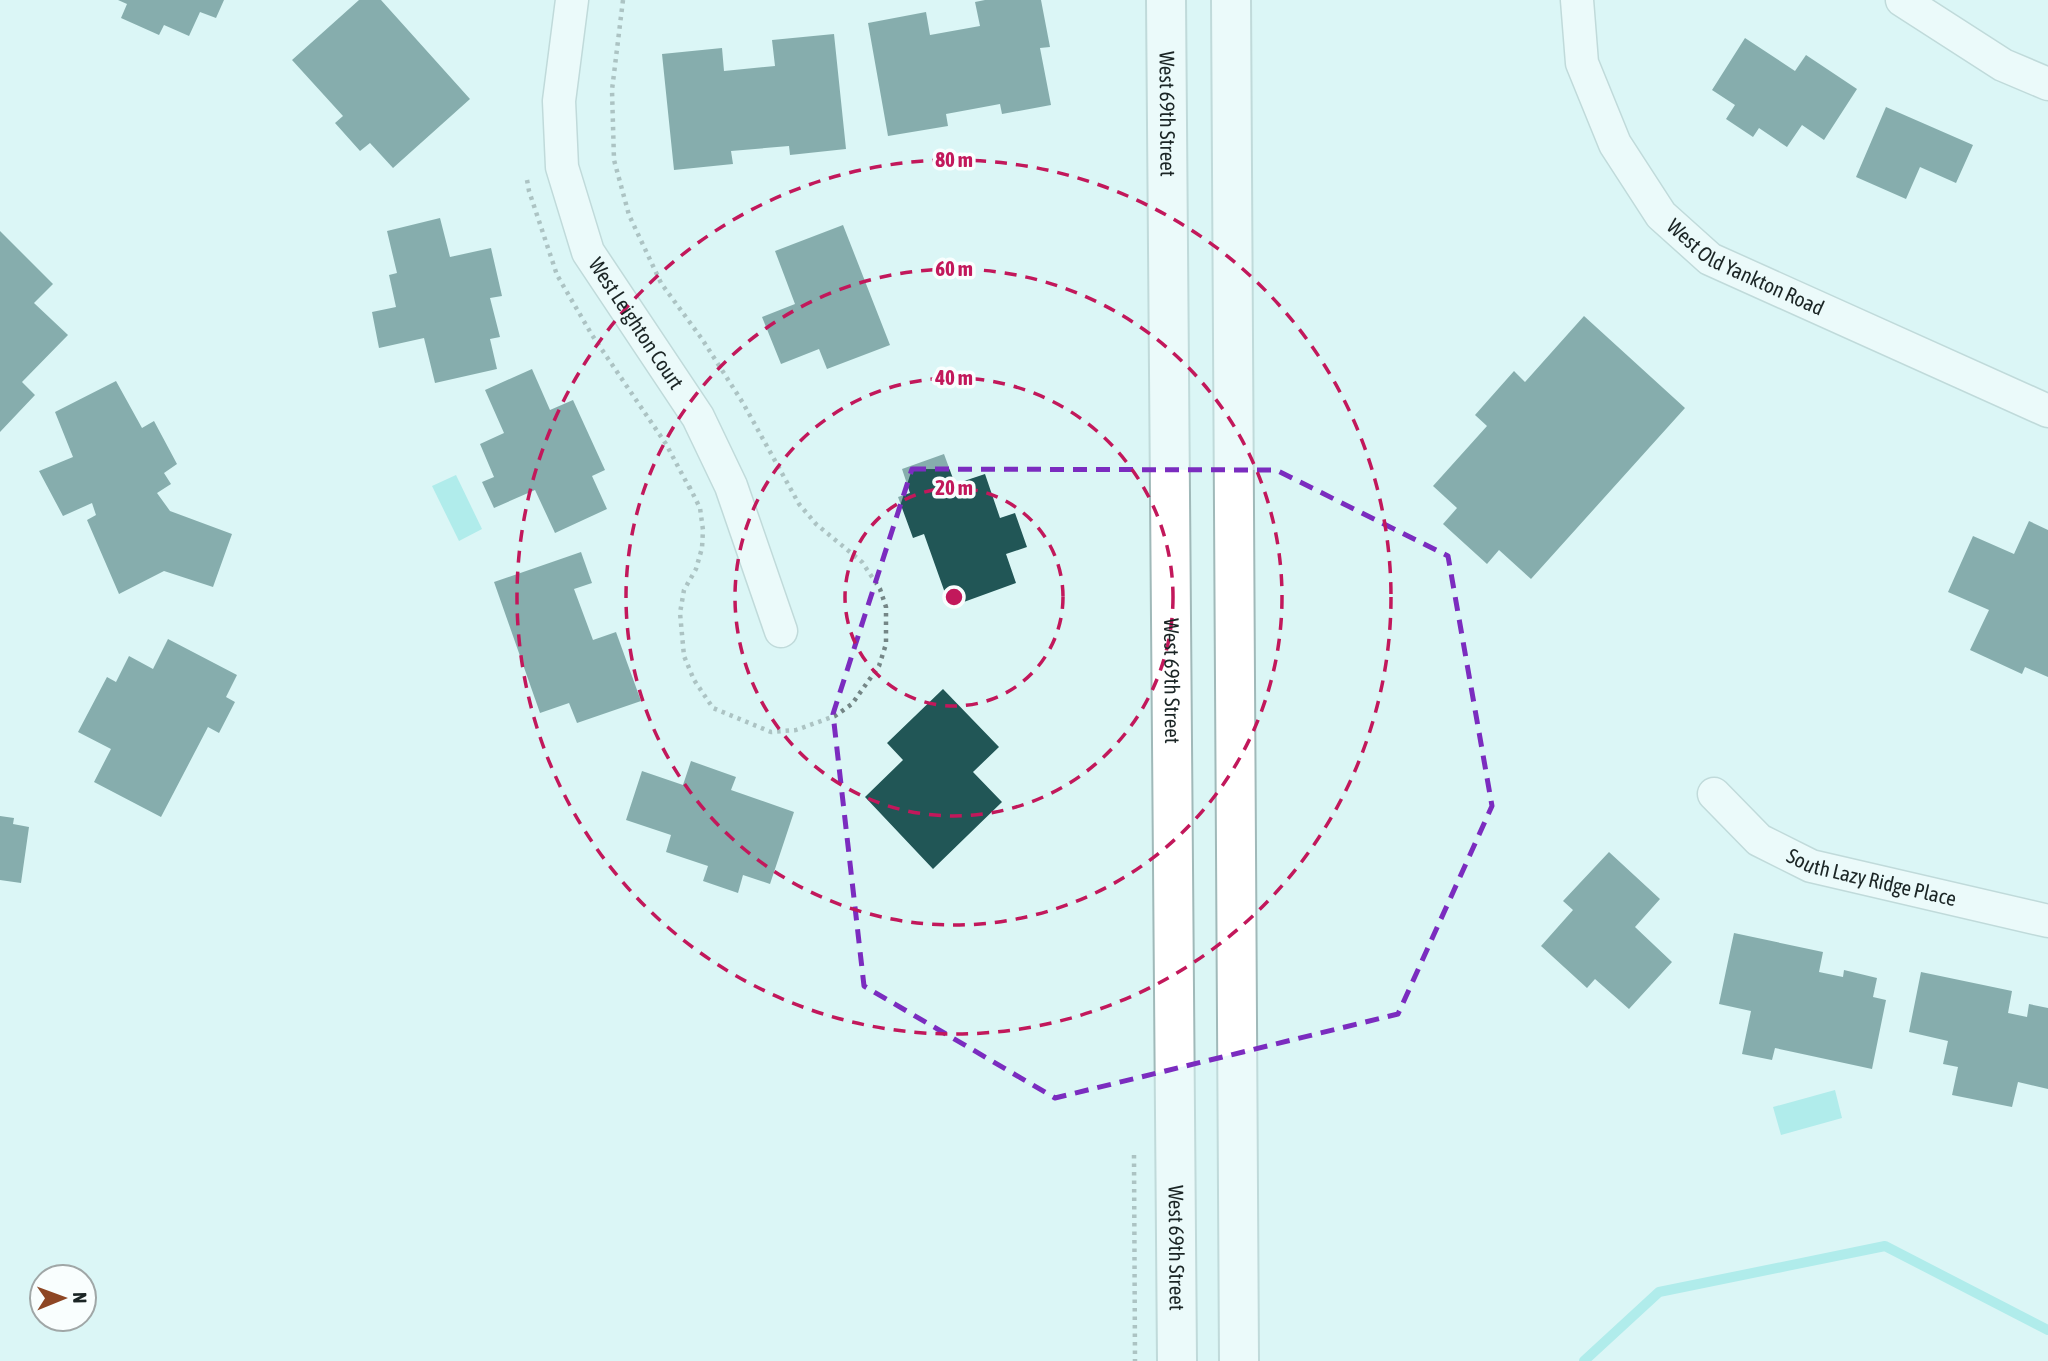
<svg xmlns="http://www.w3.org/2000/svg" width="2048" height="1361" font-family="'Asap Condensed',sans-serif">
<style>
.water{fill:#7ddfde}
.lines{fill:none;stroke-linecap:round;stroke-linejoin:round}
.stream{stroke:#7ddfde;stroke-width:10}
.building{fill:#215656}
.minor-casing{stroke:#a0b9b9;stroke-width:35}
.secondary-casing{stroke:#a0b9b9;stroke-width:42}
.path{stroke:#748686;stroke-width:4.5;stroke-dasharray:3.5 5;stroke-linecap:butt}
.minor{stroke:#fff;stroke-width:32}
.secondary{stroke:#fff;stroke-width:38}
.marked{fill:none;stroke:#7b2cbf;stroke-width:5;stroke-dasharray:14 9;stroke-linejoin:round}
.ring{fill:none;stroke:#c2185b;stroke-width:3.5;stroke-dasharray:12 9}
.labels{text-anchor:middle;stroke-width:7;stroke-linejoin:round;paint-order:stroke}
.street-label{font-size:21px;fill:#1b2525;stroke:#f9fefe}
.centre{fill:#c2185b;stroke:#f9fefe;stroke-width:3.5}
.ring-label{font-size:21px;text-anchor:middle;font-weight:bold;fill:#c2185b;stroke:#f9fefe;stroke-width:7;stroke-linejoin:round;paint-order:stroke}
</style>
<rect width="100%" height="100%" fill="#dbf6f5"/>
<g class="water">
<polygon points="456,475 482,529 459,541 432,486"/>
<polygon points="1835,1090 1842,1118 1781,1135 1773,1107"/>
</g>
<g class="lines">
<polyline class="stream" points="1584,1361 1659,1292 1885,1246 2048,1330"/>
</g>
<g class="building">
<polygon points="118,0 224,0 216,18 200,12 189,36 164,25 159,35 121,18 127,4"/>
<polygon points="359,0 381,0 470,99 393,168 370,143 360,151 335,123 343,116 292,60"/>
<polygon points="985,0 1041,0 1050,47 1040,48 1051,105 1002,114 1000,104 946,114 948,126 888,136 868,23 926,12 930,35 980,26 975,2"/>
<polygon points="834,34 846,149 790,155 789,146 731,151 733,164 674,170 662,54 722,48 724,71 775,66 772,40"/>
<polygon points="1745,38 1795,71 1806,55 1857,89 1824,140 1802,125 1787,147 1759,128 1753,137 1726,119 1735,105 1712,90"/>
<polygon points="1886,107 1973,145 1956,183 1920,167 1906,199 1856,177"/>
<polygon points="440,218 450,257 491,248 502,296 490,298 500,337 490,339 497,369 435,383 424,338 379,348 372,312 396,307 389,275 397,273 387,231"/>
<polygon points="843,225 890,345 827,369 819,349 781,364 762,317 795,304 775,251"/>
<polygon points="0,231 53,284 34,303 68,335 22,382 35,395 0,432"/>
<polygon points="1584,316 1685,408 1531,579 1499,550 1487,564 1443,524 1457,508 1433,486 1487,426 1475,415 1514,371 1525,382"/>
<polygon points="532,369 550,410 573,400 605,470 592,476 607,509 555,533 535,490 494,508 482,482 494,477 480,444 504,433 485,390"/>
<polygon points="116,381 142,428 154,421 177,464 164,473 171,484 157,493 170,511 232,534 213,587 164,571 119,594 87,520 96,515 92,503 63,516 39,471 73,457 55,412"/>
<polygon points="944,454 955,484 985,474 1000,518 1015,513 1027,547 1006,554 1016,583 950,607 924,534 913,538 898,497 910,493 902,469"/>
<polygon points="2029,521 2048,530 2048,677 2025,667 2022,674 1970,650 1989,610 1948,592 1973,536 2014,554"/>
<polygon points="581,552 592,583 574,589 593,640 616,632 641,701 577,723 569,703 540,713 494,582"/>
<polygon points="168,639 237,675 226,697 235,702 219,733 208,727 161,817 94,782 111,749 78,732 107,677 116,682 129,656 153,669"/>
<polygon points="943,689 999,747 973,772 1002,802 933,869 865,797 903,760 887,743"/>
<polygon points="691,761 736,777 731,790 794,812 770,884 743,875 738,893 703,881 708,866 666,852 671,835 626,820 642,771 683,785"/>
<polygon points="0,816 14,818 13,824 29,827 21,883 0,880"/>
<polygon points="1609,852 1660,899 1635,927 1672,962 1629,1009 1595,979 1587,988 1541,946 1573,910 1563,901"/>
<polygon points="1734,933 1823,952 1819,972 1843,977 1844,970 1877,978 1873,997 1886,1000 1872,1069 1775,1048 1772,1060 1742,1054 1751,1011 1719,1004"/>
<polygon points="1921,972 2012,991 2008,1013 2027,1017 2029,1004 2048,1008 2048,1089 2018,1082 2012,1107 1952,1095 1958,1067 1943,1064 1948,1041 1909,1032"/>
</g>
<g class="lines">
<g class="minor-casing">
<g id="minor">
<path id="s1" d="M 572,0 L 559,101 L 562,167 L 588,252 L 698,417 L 731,486 L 781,631"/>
<path id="s2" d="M 1577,0 L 1582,63 L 1615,144 L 1661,215 L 1710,259 L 2048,411"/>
<polyline points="1902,0 2003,65 2048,84"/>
<path id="s3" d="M 1714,794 L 1759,840 L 1811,866 L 2048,921"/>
</g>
</g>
<g class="secondary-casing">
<g id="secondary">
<path id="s4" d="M 1166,0 L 1177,1361"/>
<polyline points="1231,0 1239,1361"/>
</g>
</g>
<g class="path">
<polyline points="623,0 612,90 614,160 629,215 661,283 702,339 743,403 799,504 816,524 862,562 880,589 886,607 886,644 879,666 852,704 835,716 796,730 771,732 713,708 694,680 684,656 680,613 684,590 696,569 702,548 703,530 700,508 689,486"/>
<polyline points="527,180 529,191 557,275 592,335 666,444 690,489"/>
<polyline points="1134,1155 1135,1361"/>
</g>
<use href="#minor" class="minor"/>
<use href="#secondary" class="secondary"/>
</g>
<path d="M0 0H2048V1361H0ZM 912,469 L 1276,470 L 1448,556 L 1492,806 L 1398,1014 L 1055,1098 L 864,986 L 833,714 Z" fill="#dbf6f5" fill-opacity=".55" fill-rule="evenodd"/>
<path class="marked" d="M 912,469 L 1276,470 L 1448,556 L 1492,806 L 1398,1014 L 1055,1098 L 864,986 L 833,714 Z"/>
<g class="ring">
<circle cx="954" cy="597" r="109"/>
<circle cx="954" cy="597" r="219"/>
<circle cx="954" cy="597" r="328"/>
<circle cx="954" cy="597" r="437"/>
</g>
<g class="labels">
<g class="street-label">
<text dy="7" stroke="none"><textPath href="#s4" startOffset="114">West 69th Street</textPath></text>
<text dy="7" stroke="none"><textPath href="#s2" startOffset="336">West Old Yankton Road</textPath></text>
<text dy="7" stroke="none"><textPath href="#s1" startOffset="343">West Leighton Court</textPath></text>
<text dy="7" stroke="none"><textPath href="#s4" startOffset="681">West 69th Street</textPath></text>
<text dy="7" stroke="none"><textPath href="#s3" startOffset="184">South Lazy Ridge Place</textPath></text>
<text dy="7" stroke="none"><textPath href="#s4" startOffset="1248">West 69th Street</textPath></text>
</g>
</g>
<circle cx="954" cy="597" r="10" class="centre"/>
<g class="ring-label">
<text x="954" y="167">80 m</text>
<text x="954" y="276">60 m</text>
<text x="954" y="385">40 m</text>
<text x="954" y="495">20 m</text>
</g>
<g transform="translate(63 1298) rotate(89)"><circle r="33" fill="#f9fefe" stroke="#a0a7a7" stroke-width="2"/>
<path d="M0-5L12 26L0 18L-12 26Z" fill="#8d4624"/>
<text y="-10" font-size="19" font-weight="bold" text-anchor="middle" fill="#1b2525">N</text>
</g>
</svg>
